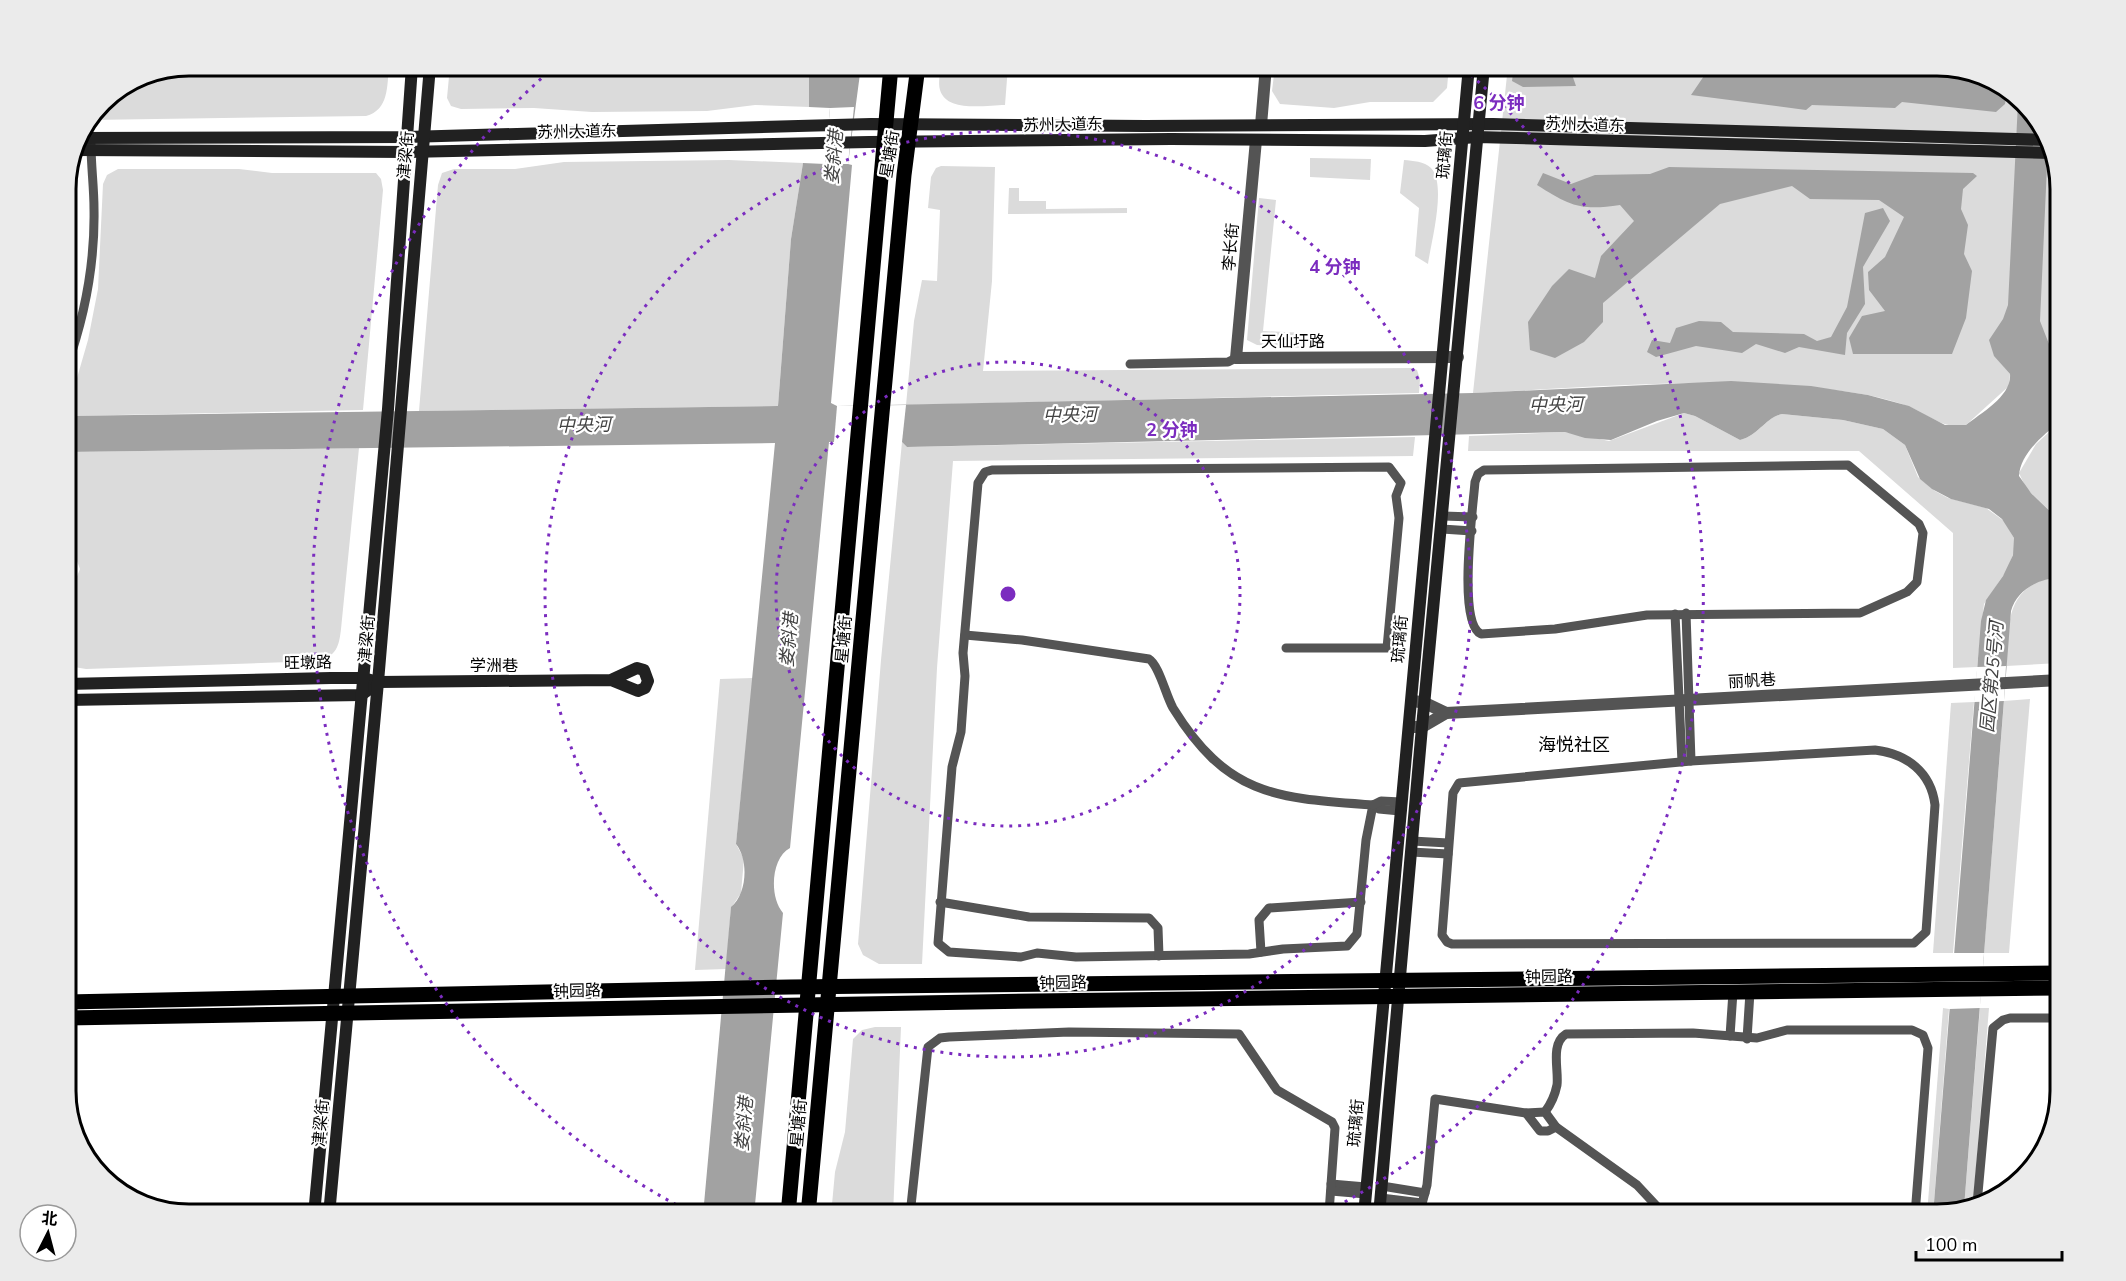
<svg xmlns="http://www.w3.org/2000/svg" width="2126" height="1281" font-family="'Nunito Sans','Noto Sans SC',sans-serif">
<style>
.green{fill:#dbdbdb}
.water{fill:#a2a2a2}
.pier{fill:#fff}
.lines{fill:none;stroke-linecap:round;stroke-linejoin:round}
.minor{stroke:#545454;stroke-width:9}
.tertiary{stroke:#545454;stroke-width:12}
.secondary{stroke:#212121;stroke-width:12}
.primary{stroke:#000;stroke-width:15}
.ring{fill:none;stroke:#7b2cbf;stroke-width:3;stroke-dasharray:3 6}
.labels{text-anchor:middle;stroke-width:4.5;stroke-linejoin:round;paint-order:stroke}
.street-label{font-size:16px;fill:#000;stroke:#fff}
.water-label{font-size:18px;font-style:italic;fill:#434343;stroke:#fff}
.neighbourhood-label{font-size:18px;fill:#000;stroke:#fff}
.rim{fill:none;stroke:#000;stroke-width:3}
.centre{fill:#7b2cbf;stroke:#fff;stroke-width:3}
.ring-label{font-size:18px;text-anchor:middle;font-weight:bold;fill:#7b2cbf;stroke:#fff;stroke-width:4.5;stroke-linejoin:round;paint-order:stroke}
</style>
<rect width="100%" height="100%" fill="#fff"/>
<g class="green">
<path d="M 189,66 L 389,66 C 387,86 389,110 366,116 L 89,120 L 102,102 L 142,75 Z"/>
<polygon points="450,66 809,66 809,107 755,105 707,111 592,112 534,108 461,109 451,106 447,98"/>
<path d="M 941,66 L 1008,66 L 1005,105 C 986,105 947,113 940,90 C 938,83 940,73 941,66 Z"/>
<polygon points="1275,66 1449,66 1447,88 1433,102 1370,102 1334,108 1280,104 1272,91"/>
<path d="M 1508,66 L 1937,66 L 1999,83 L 2043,127 L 2060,182 L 2060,356 L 1998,360 L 2010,374 L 2009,386 L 1966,425 C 1945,430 1930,416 1912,408 C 1898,402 1882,398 1868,395 C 1737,373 1605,387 1473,393 Z"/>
<polygon points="1310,158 1371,159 1370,180 1310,177"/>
<polygon points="729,160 803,163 791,239 778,406 419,411 438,185 442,173 454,169 515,169 564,162"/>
<path d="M 1404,160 C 1413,161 1424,161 1431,168 C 1447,185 1431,242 1428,264 L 1415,256 L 1419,208 L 1400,193 Z"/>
<polygon points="941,166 995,167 992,281 983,371 1413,368 1417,370 1420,379 1419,393 906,405 914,321 922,280 937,281 940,210 928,208 931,177 936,168"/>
<polygon points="118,169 239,169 272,173 376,173 381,179 383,190 363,410 66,416 88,340 98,289 103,184 107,175"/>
<polygon points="1009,188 1019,188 1019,201 1046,201 1046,209 1127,208 1127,213 1008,214"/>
<polygon points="1259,198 1276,200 1263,331 1305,333 1301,348 1257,345 1247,340"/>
<path d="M 1684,413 L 1695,416 L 1740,440 C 1758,436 1765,418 1782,414 L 1843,420 L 1883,429 L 1905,445 L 1918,477 L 1935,491 L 1948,498 L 1986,508 L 2004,521 L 2014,538 L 2014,552 L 2007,570 L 1984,604 L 1977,667 L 1953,668 L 1953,533 L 1859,451 L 1468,451 L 1469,436 L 1565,432 L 1609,441 Z"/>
<polygon points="2060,422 2060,521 2026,488 2019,473 2036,444"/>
<polygon points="1415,437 1413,456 953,461 937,668 922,964 879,964 863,955 858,944 881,660 902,442 907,447"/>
<path d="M 359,448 L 341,629 C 339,647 336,656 318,661 L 86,669 L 74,667 L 66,661 L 69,596 L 80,569 L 74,553 L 66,549 L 66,452 Z"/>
<path d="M 2048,578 L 2060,578 L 2060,663 L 2006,666 C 2010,627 2003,592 2048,578 Z"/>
<polygon points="753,678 736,844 744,859 741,893 731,908 726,969 695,970 720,679"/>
<polygon points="2030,699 2009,953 1984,953 2004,701"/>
<polygon points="1974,702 1953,953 1933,953 1951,703"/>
<polygon points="1943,1008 1949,1009 1933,1215 1927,1215"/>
<polygon points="1980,1008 1989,1008 1973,1205 1964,1208"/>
<polygon points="875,1027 901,1027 893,1215 831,1215 835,1172 845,1132 853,1039 862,1030"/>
</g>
<g class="water">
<path d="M 809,66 L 861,66 L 848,164 L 852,165 L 831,403 L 837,406 L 1473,393 L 1731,381 L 1811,386 L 1868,395 L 1909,406 L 1945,425 L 1966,425 C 1981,413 2012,396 2010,374 L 1994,356 L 1989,340 L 2003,319 L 2008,305 L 2018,102 L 2043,127 L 2048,144 L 2040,321 L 2049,344 L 2060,356 L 2060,422 C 2044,434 2020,454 2019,476 L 2031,493 L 2060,521 L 2060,577 C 2039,579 2017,589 2011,611 L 1964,1208 L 1933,1215 L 1981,621 L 1986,600 L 2003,576 L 2013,555 L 2014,538 L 2002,519 L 1989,509 L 1951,499 L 1932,489 L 1920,479 L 1905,445 L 1883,429 L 1843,420 L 1782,414 C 1765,418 1758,436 1740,440 L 1695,416 L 1684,413 L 1657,421 L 1611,440 L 1585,438 L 1565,432 L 907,447 L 902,442 L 829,442 L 790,848 C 771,858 769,897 783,913 L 754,1215 L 703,1215 L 731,907 C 747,894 749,860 736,844 L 775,443 L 66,452 L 66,416 L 778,406 L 791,239 L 803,163 L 825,164 L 825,160 L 830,108 L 809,107 Z"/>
<polygon points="1514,66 1569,66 1576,86 1523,87 1512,81"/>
<polygon points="1706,66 1937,66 1999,83 2007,91 2005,104 1996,112 1902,102 1895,108 1812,105 1806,110 1691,95 1706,73"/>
<path d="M 1669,167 L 1973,173 L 1977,176 L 1963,189 L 1961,209 L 1968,225 L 1964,254 L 1972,271 L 1966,318 L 1952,354 L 1853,354 L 1849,338 L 1862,316 L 1885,311 L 1869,290 L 1868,272 L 1885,257 L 1904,217 L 1879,200 L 1810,199 L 1792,186 L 1720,204 L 1603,303 L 1603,322 L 1584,342 L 1555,358 L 1530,350 L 1528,322 L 1552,286 L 1569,269 L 1595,278 L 1601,256 L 1634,221 L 1620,205 C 1581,211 1570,206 1537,185 L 1543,173 L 1571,184 L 1595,175 L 1650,174 Z"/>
<polygon points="1883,208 1890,221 1863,267 1865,304 1847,333 1845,355 1799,347 1785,353 1756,344 1742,353 1696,346 1656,357 1647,352 1652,340 1670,343 1676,328 1699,321 1721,322 1733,332 1804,334 1817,341 1831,337 1847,307 1865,213"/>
</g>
<g class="pier">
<polygon points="854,107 848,164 825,164 830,108"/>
<polygon points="906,405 902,442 834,442 837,406"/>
<polygon points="2006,666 2004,701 1974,702 1977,667"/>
<polygon points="1953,953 1984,953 1980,1008 1949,1009"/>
</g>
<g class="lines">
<g class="minor">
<polyline points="1130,364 1228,362 1236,358"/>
<path d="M 66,369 C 84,319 95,262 94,209 C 94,187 91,166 91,144"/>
<path d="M 1848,465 L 1919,524 L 1923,533 L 1917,582 L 1907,592 L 1860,613 L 1647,615 L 1555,629 L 1481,634 C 1457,623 1473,508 1475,482 L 1478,474 L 1484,470 Z"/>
<polyline points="1443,516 1473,517"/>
<polyline points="1442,529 1472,531"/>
<polyline points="1686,613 1691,761"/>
<polyline points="1675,614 1682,762"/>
<path d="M 965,635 L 1022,640 L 1149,659 C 1159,665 1166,696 1173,708 C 1228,797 1277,798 1373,805 L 1379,809 L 1400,811"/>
<polyline points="1286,648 1387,648 1399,518 1396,496 1401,483 1389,467 992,470 985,472 978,483 963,653 965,676 961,732 952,767 938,943 949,952 1021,957 1037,953 1076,957 1249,954 1283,949 1347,946 1357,934 1366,840 1373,805"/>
<path d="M 1875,750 C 1907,754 1931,772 1935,805 L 1926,932 L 1914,943 L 1452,944 L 1447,942 L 1442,935 L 1453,793 L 1459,783 L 1691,761 Z"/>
<polyline points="1373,805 1381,801 1401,802"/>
<polyline points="1412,841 1448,843"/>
<polyline points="1411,852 1448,854"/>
<polyline points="940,902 1029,917 1149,918 1158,928 1159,956"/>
<polyline points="1261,952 1259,920 1269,908 1361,902"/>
<polyline points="1730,1036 1733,992"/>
<polyline points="1747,1039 1750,992"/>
<path d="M 1545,1112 C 1551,1104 1555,1095 1557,1085 C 1559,1070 1550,1044 1566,1034 L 1693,1033 L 1757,1038 L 1787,1030 L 1912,1030 L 1923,1035 L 1928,1048 L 1915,1215"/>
<polyline points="1526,1113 1540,1131 1548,1131 1556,1127"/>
<polyline points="1331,1184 1366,1187"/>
<polyline points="1382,1186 1425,1193"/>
<polyline points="1331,1191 1366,1194"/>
<polyline points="1381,1198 1422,1203"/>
<polyline points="1977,1204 1993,1028 2003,1020 2010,1018 2060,1018"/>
<polyline points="910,1215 928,1047 940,1038 949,1037 1069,1032 1239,1034 1277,1090 1332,1122 1335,1128 1329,1213"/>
<polyline points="1419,1215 1427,1185 1435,1099 1526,1113 1545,1112 1556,1127 1637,1185 1665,1215"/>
</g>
<g class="tertiary">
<polyline points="1261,125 1266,66"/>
<polyline points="1256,140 1236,358 1458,357"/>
<polyline points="1414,701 1425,703 1446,713"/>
<polyline points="1414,727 1422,727 1446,713 2060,680"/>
</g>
<g class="secondary">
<polyline points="78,138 407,137 871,124 1145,126 1493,124 2047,140"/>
<polyline points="75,150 407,152 869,142 1171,139 1425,141 1477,137 2051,153"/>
<polyline points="66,684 331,678 363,678 378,682 611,680 638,691 645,688 648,681 644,670 637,668 611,680"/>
<polyline points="66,700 361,695 368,690"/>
<polyline points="314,1215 388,409 412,66"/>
<polyline points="329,1215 378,682 430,66"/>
<polyline points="1364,1215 1469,66"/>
<polyline points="1379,1215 1422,727 1484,66"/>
</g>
<g class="primary">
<polyline points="66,1002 790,987 2060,973"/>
<polyline points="66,1018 1036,1001 2060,988"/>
<polyline points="788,1215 891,66"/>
<polyline points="808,1215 904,175 918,66"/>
</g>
</g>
<g class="ring">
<circle cx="1008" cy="594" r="232"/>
<circle cx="1008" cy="594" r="463"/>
<path d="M692 1213A695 695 0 0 1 552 69M1464 69A695 695 0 0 1 1324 1213"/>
</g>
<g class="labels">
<g class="street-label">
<text transform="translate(1063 124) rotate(-1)" y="6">苏州大道东</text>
<text transform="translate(1585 124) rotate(2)" y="6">苏州大道东</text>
<text transform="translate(577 131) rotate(-1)" y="6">苏州大道东</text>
<text transform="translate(889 154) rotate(-81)" y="6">星塘街</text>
<text transform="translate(405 155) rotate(-85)" y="6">津梁街</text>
<text transform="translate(1444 155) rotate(-85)" y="6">琉璃街</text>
<text transform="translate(1230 247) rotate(-85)" y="6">李长街</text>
<text x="1293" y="347">天仙圩路</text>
<text transform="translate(366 639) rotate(-85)" y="6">津梁街</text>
<text transform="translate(843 639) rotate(-85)" y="6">星塘街</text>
<text transform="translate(1399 639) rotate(-85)" y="6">琉璃街</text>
<text transform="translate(308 662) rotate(-1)" y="6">旺墩路</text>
<text x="494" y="671">学洲巷</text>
<text transform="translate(1752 680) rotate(-3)" y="6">丽帆巷</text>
<text transform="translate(1549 976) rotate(-1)" y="6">钟园路</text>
<text transform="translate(1063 982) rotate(-1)" y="6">钟园路</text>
<text transform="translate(577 990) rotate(-1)" y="6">钟园路</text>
<text transform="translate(320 1123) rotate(-85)" y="6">津梁街</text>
<text transform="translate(798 1123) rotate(-85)" y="6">星塘街</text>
<text transform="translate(1355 1123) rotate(-85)" y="6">琉璃街</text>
</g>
<g class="water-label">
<text transform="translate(834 157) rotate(-85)" y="6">娄斜港</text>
<text transform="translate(1556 405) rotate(-1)" y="6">中央河</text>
<text transform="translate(1070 415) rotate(-1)" y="6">中央河</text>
<text transform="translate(584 425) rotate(-1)" y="6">中央河</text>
<text transform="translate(789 640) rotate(-85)" y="6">娄斜港</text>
<text transform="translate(1992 677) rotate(-85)" y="6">园区第25号河</text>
<text transform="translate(744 1124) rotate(-85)" y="6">娄斜港</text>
</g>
<g class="neighbourhood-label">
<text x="1574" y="751">海悦社区</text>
</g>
</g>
<path d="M0 0H2126V1281H0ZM189 76H1937A113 113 0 0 1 2050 189V1091A113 113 0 0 1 1937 1204H189A113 113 0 0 1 76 1091V189A113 113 0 0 1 189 76Z" fill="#ebebeb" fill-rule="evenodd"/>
<path class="rim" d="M189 76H1937A113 113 0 0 1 2050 189V1091A113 113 0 0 1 1937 1204H189A113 113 0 0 1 76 1091V189A113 113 0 0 1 189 76Z"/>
<circle cx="1008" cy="594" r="9" class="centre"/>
<g class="ring-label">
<text x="1499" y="109">6 分钟</text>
<text x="1335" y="273">4 分钟</text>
<text x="1172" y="436">2 分钟</text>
</g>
<g transform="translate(48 1233) rotate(6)"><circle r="28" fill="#ffffff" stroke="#999999" stroke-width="1.5"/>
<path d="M0-4.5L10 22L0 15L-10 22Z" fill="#000000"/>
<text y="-9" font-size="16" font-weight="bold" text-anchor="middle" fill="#000000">北</text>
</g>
<path d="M1916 1251v9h146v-9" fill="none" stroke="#000000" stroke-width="3"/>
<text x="1925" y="1251" font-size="18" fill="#000000" stroke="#ffffff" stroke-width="4.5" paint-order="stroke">100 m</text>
</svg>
